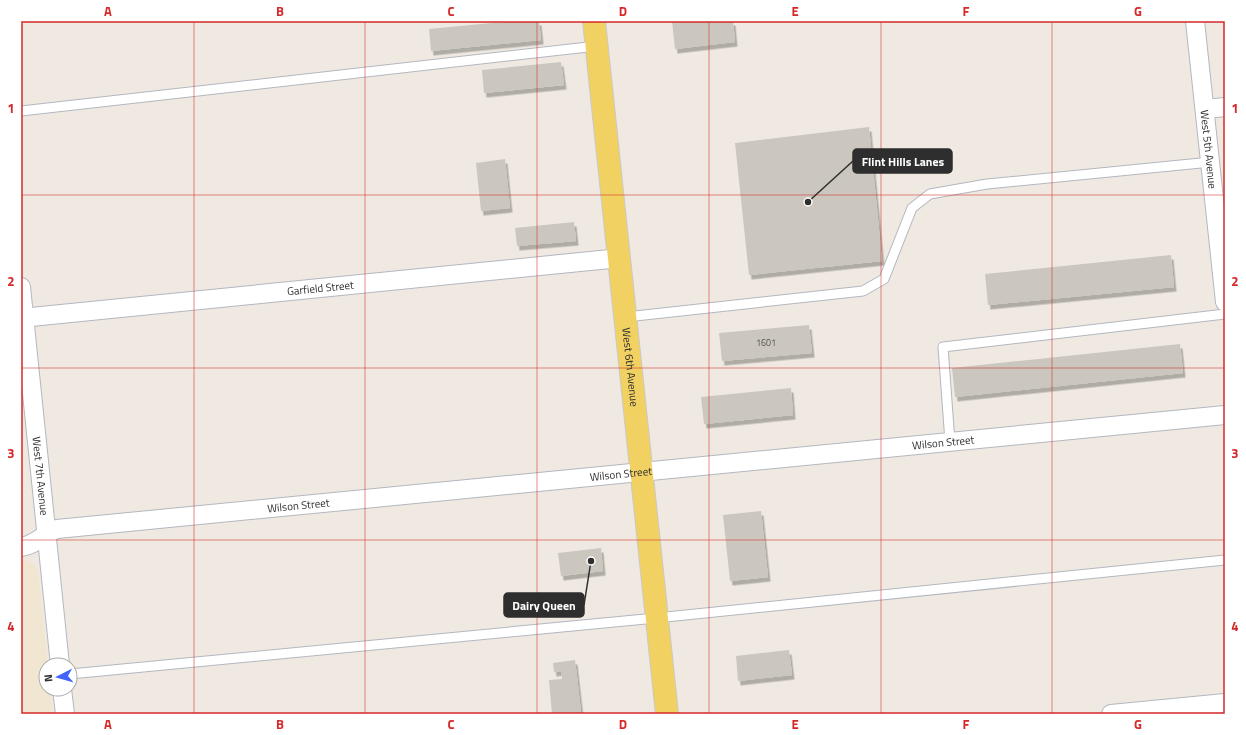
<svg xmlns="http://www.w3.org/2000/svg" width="1246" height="735" font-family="'Titillium Web',sans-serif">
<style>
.education{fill:#f0e6d1}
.building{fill:#cbc7bf;filter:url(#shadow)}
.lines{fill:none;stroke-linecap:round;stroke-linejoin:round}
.service-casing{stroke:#b4b7c1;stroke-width:11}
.minor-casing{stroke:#b4b7c1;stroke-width:20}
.primary-casing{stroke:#c9c9c9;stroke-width:24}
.service{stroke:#fff;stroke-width:9}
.minor{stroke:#fff;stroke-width:18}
.primary{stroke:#f2d163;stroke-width:22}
.grid{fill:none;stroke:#d62828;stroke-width:1;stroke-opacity:0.55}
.labels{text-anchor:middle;stroke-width:3.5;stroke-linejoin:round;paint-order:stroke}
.number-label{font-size:9px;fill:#555452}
.street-label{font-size:11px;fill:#2e2e2e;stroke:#fff}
.leader{fill:none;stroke:#2e2e2e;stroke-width:1.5}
.callout-dot{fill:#2e2e2e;stroke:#fff;stroke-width:1.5}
.callout{fill:#2e2e2e;stroke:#2e2e2e;stroke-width:1.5}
.callout-label{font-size:12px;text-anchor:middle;font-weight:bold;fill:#fff}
.neatline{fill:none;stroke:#d62828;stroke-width:1.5}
.grid-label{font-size:13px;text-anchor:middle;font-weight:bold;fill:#d62828}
</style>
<defs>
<filter id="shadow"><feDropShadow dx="2.5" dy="4.5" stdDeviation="0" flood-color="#0004"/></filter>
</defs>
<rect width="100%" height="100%" fill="#efe9e1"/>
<polygon class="education" points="23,559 33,563 38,571 48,665 46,665 46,689 50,689 53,714 21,714 21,560"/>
<g class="building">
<polygon points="512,21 539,21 541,40 431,51 429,29"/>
<polygon points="672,21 733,21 735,42 675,49"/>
<polygon points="561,62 564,85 484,93 482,70"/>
<polygon points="869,127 882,261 749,275 735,143"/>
<polygon points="505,159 510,208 481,211 476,163"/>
<polygon points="574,222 576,241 517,246 515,228"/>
<polygon points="1171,255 1174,287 988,305 985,274"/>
<polygon points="809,325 812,353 722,361 719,333"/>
<polygon points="1180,344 1183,373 955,397 952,368"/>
<polygon points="791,388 793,415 704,424 701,397"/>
<polygon points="761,511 768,577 730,581 723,515"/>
<polygon points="601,548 603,571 561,576 558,553"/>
<polygon points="789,650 792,675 738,681 736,656"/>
<polygon points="575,660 581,712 552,714 549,680 562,679 561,671 554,672 553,663"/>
</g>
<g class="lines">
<g class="service-casing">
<g id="service">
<polyline points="21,111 597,46"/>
<polyline points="626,317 863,291 884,279 912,208 930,194 987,184 1211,162"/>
<polyline points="950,442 943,347 1225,314"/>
<polyline points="70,674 656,618 1225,560"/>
</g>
</g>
<g class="minor-casing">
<g id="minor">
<path id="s1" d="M 1195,21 L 1225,302"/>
<polyline points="1206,109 1225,107"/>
<path id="s2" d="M 21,287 L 60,665"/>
<path id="s3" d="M 21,318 L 620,258"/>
<path id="s4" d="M 21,547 C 36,545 43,534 57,529 L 1225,415"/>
<polyline points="62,689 65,714"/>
<polyline points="1111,714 1225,703"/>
</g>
</g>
<g class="primary-casing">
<g id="primary">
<path id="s5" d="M 594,21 L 667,714"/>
</g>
</g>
<use href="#service" class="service"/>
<use href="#minor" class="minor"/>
<use href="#primary" class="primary"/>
</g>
<path class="grid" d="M 194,21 L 194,714M 365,21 L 365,714M 537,21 L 537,714M 709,21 L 709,714M 881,21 L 881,714M 1052,21 L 1052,714M 21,195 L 1225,195M 21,368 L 1225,368M 21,540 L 1225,540"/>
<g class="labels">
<g class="number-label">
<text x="766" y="346">1601</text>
</g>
<g class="street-label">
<text dy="4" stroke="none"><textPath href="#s1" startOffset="129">West 5th Avenue</textPath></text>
<text dy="4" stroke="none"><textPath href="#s3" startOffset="301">Garfield Street</textPath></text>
<text dy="4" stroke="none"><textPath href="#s5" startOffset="348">West 6th Avenue</textPath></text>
<text dy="4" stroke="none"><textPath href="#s4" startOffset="931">Wilson Street</textPath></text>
<text dy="4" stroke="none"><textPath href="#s4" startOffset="607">Wilson Street</textPath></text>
<text dy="4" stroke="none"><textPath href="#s2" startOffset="190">West 7th Avenue</textPath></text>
<text dy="4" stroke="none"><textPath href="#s4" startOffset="283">Wilson Street</textPath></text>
</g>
</g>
<path class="leader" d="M808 202L853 161M591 561L584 605"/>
<g class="callout-dot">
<circle cx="808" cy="202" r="4"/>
<circle cx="591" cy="561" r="4"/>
</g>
<g class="callout">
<rect x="853" y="149" width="99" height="24" rx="4"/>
<rect x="504" y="593" width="80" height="24" rx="4"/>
</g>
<g class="callout-label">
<text x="903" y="166">Flint Hills Lanes</text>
<text x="544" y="610">Dairy Queen</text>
</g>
<rect width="1246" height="735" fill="none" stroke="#ffffff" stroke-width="44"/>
<g transform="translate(58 677) rotate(264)"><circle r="19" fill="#ffffff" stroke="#ababab"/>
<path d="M0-3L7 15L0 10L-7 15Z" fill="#4264fb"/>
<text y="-6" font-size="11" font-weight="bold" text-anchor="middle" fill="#2e2e2e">N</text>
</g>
<rect x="22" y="22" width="1202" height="691" class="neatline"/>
<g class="grid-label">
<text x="108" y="16">A</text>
<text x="280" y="16">B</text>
<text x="451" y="16">C</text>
<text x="623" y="16">D</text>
<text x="795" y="16">E</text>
<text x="966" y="16">F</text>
<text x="1138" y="16">G</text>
<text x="11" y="113">1</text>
<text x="1235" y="113">1</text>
<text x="11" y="286">2</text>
<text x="1235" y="286">2</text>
<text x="11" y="458">3</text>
<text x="1235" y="458">3</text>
<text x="11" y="631">4</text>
<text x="1235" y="631">4</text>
<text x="108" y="729">A</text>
<text x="280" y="729">B</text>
<text x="451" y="729">C</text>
<text x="623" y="729">D</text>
<text x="795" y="729">E</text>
<text x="966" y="729">F</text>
<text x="1138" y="729">G</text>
</g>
</svg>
